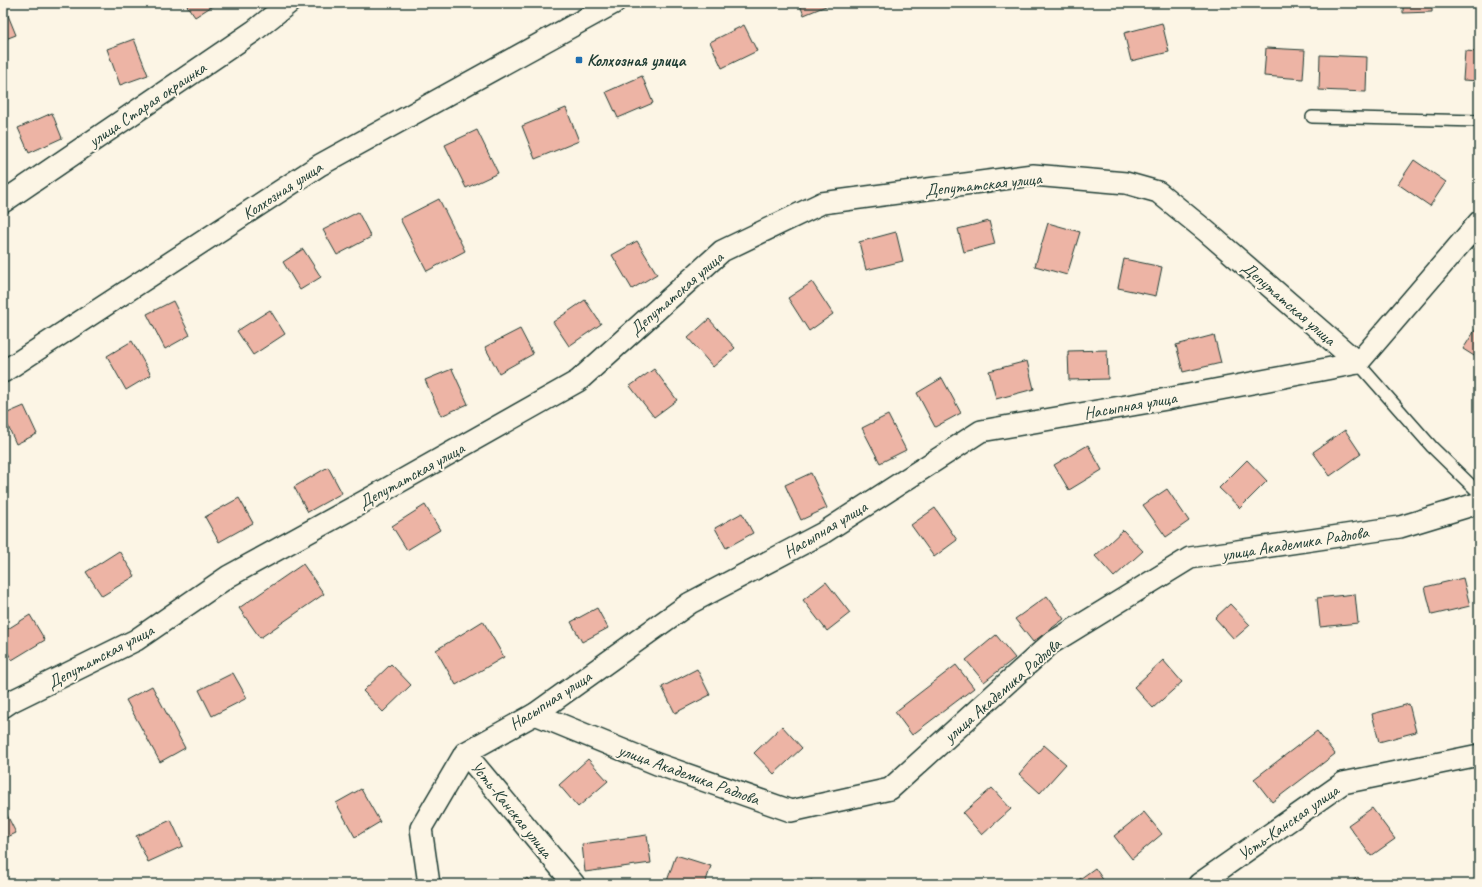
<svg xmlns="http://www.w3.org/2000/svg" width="1482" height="887" font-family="Caveat,sans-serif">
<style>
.building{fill:#edb4a5;stroke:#1f3d34}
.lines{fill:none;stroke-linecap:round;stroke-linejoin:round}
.service-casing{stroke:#1f3d34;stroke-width:14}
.minor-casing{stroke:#1f3d34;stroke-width:24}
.service{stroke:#fcf5e5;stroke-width:11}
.minor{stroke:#fcf5e5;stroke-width:21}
.poi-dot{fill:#1f6fb2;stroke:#fcf5e5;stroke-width:1.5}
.labels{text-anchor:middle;stroke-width:4;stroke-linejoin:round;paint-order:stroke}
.poi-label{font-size:17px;font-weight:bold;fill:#1f3d34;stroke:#fcf5e5;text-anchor:start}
.street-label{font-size:17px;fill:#1f3d34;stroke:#fcf5e5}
</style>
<rect width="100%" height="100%" fill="#fcf5e5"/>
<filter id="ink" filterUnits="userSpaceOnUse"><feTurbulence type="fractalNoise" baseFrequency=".025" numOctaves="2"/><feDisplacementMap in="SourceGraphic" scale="8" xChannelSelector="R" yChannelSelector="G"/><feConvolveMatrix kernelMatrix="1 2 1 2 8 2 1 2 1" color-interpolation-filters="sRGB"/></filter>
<g filter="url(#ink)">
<g class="building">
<polygon points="3,3 16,35 3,40"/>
<polygon points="185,3 217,3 195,17"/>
<polygon points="799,3 833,3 804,15"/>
<polygon points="1403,3 1432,3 1432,12 1403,13"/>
<polygon points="1162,23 1169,52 1131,61 1124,33"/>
<polygon points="744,25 757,51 722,68 710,42"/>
<polygon points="134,39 148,75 120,85 107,49"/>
<polygon points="1266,48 1305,50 1303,79 1264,76"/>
<polygon points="1465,51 1479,52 1479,81 1463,80"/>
<polygon points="1320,55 1367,57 1366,92 1319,90"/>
<polygon points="642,76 653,103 618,118 606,92"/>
<polygon points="566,108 579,141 535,159 522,126"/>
<polygon points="52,113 62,138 29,153 18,128"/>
<polygon points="477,130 498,173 466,188 445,145"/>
<polygon points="1414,160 1446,182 1430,206 1398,184"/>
<polygon points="439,199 465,251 427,271 400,219"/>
<polygon points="358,212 371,237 337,255 323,230"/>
<polygon points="989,221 995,244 964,252 958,229"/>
<polygon points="1048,223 1080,232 1067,275 1035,266"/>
<polygon points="896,232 903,261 866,270 859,242"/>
<polygon points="637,241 657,274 632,289 612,255"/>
<polygon points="303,249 321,277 300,290 283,262"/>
<polygon points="1124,259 1162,267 1156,296 1118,288"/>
<polygon points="812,282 833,314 809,331 788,298"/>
<polygon points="585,300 601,324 569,346 553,322"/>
<polygon points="173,301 190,335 165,349 147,314"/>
<polygon points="270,310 285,334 253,355 237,331"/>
<polygon points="709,319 735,348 713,367 688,338"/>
<polygon points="1479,324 1479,359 1463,349"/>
<polygon points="520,329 533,354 499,373 485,347"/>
<polygon points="1214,335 1221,363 1183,372 1176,345"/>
<polygon points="132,341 151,375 126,390 107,356"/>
<polygon points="1107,350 1108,379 1069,380 1068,351"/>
<polygon points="1027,361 1034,389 996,399 989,371"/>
<polygon points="452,369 468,404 441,416 425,380"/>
<polygon points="654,369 677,400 654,417 630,386"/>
<polygon points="942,378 961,413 935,427 917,393"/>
<polygon points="24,406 37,434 16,444 3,415"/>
<polygon points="888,415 906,450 880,463 862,428"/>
<polygon points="1345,430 1361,454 1330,476 1313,452"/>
<polygon points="1088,445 1102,470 1069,490 1054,465"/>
<polygon points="1247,460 1267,481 1240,508 1219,488"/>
<polygon points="328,467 342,493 308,512 294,487"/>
<polygon points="811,473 827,508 801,520 785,485"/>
<polygon points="1167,489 1189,521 1166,537 1143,505"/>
<polygon points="239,498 253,523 219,542 205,517"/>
<polygon points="425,505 440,530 407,550 392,526"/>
<polygon points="935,508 957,540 934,557 911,525"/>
<polygon points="742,513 753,533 726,548 715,528"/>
<polygon points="1123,530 1143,551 1114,577 1095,556"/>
<polygon points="119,551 135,576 102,596 86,572"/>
<polygon points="303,564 324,594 260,638 239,608"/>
<polygon points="1463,578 1470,606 1432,615 1425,587"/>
<polygon points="826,582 850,613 827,631 803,600"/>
<polygon points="1355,594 1358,623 1320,627 1317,598"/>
<polygon points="1047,596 1064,619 1033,642 1015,619"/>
<polygon points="1230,604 1250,625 1234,639 1215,618"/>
<polygon points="597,608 608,628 582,642 571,622"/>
<polygon points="30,615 45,640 12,660 3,645 3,632"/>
<polygon points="483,621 504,657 456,685 436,650"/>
<polygon points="996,635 1015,658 984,682 966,660"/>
<polygon points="1163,660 1182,682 1153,708 1134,687"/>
<polygon points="391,664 411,685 383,712 363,691"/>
<polygon points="956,665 974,688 912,735 895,712"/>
<polygon points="697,669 710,695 675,713 662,687"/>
<polygon points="233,673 247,698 212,716 199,690"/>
<polygon points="152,686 185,748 160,762 126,700"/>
<polygon points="1409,704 1416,732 1379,742 1372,714"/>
<polygon points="782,726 802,748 774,774 754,753"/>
<polygon points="1317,731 1335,754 1272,802 1254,779"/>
<polygon points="1044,745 1066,764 1040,793 1019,774"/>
<polygon points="588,759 608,781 578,807 559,785"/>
<polygon points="992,788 1011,809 982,835 963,813"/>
<polygon points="361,789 380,822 355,837 336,803"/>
<polygon points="3,807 16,833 3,839"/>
<polygon points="1372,808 1395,839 1371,856 1348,825"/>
<polygon points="1144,812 1162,834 1132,859 1114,836"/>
<polygon points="171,820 183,846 148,862 136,836"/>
<polygon points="647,835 651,863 585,872 582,844"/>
<polygon points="676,855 711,866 705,884 677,884 667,881"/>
<polygon points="1095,868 1106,884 1073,884"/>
<polygon points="1358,877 1363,884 1348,884"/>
<polygon points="527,878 532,884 520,884"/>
<polygon points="812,880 813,884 794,884"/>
</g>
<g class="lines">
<g class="service-casing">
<g id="service">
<polyline points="1312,117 1479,121"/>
<polyline points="1358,363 1432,447 1479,493"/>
</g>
</g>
<g class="minor-casing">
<g id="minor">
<polyline points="3,202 254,31 289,3"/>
<polyline points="3,372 320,165 614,3"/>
<polyline points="3,707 12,701 136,640 229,576 376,495 578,381 722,251 822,203 1033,175 1126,183 1158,192 1206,231 1358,363 1479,222"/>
<polyline points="535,714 657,764 791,811 890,789 1050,644 1190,558 1400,527 1479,503"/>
<polyline points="465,753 574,884"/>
<polyline points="429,884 421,828 465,753 535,714 690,603 823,533 981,431 1167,399 1358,363"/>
<polyline points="1199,884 1343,783 1479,755"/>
</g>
</g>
<use href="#service" class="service"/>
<use href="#minor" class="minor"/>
</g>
</g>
<rect class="poi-dot" x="575" y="56" width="8" height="8" rx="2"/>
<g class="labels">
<g class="poi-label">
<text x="587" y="66">Колхозная улица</text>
</g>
<g class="street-label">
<text transform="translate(147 104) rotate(-34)" y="6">улица Старая окраинка</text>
<text transform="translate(983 184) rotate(-6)" y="6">Депутатская улица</text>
<text transform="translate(282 190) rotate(-33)" y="6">Колхозная улица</text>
<text transform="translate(676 293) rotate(-41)" y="6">Депутатская улица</text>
<text transform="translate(1289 303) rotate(41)" y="6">Депутатская улица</text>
<text transform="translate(1130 405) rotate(-10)" y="6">Насыпная улица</text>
<text transform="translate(411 475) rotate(-29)" y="6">Депутатская улица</text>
<text transform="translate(825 529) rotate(-31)" y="6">Насыпная улица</text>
<text transform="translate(1295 543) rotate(-9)" y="6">улица Академика Радлова</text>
<text transform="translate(100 656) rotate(-28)" y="6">Депутатская улица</text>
<text transform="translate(1002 690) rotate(-41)" y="6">улица Академика Радлова</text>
<text transform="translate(550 700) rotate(-33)" y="6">Насыпная улица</text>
<text transform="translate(689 774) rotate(20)" y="6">улица Академика Радлова</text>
<text transform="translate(512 809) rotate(51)" y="6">Усть-Канская улица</text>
<text transform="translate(1288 822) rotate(-35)" y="6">Усть-Канская улица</text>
</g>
</g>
<rect width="1482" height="887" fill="none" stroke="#fcf5e5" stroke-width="16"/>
<rect x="8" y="8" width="1466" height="871" fill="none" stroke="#1f3d34" stroke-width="1.5" filter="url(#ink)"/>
</svg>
